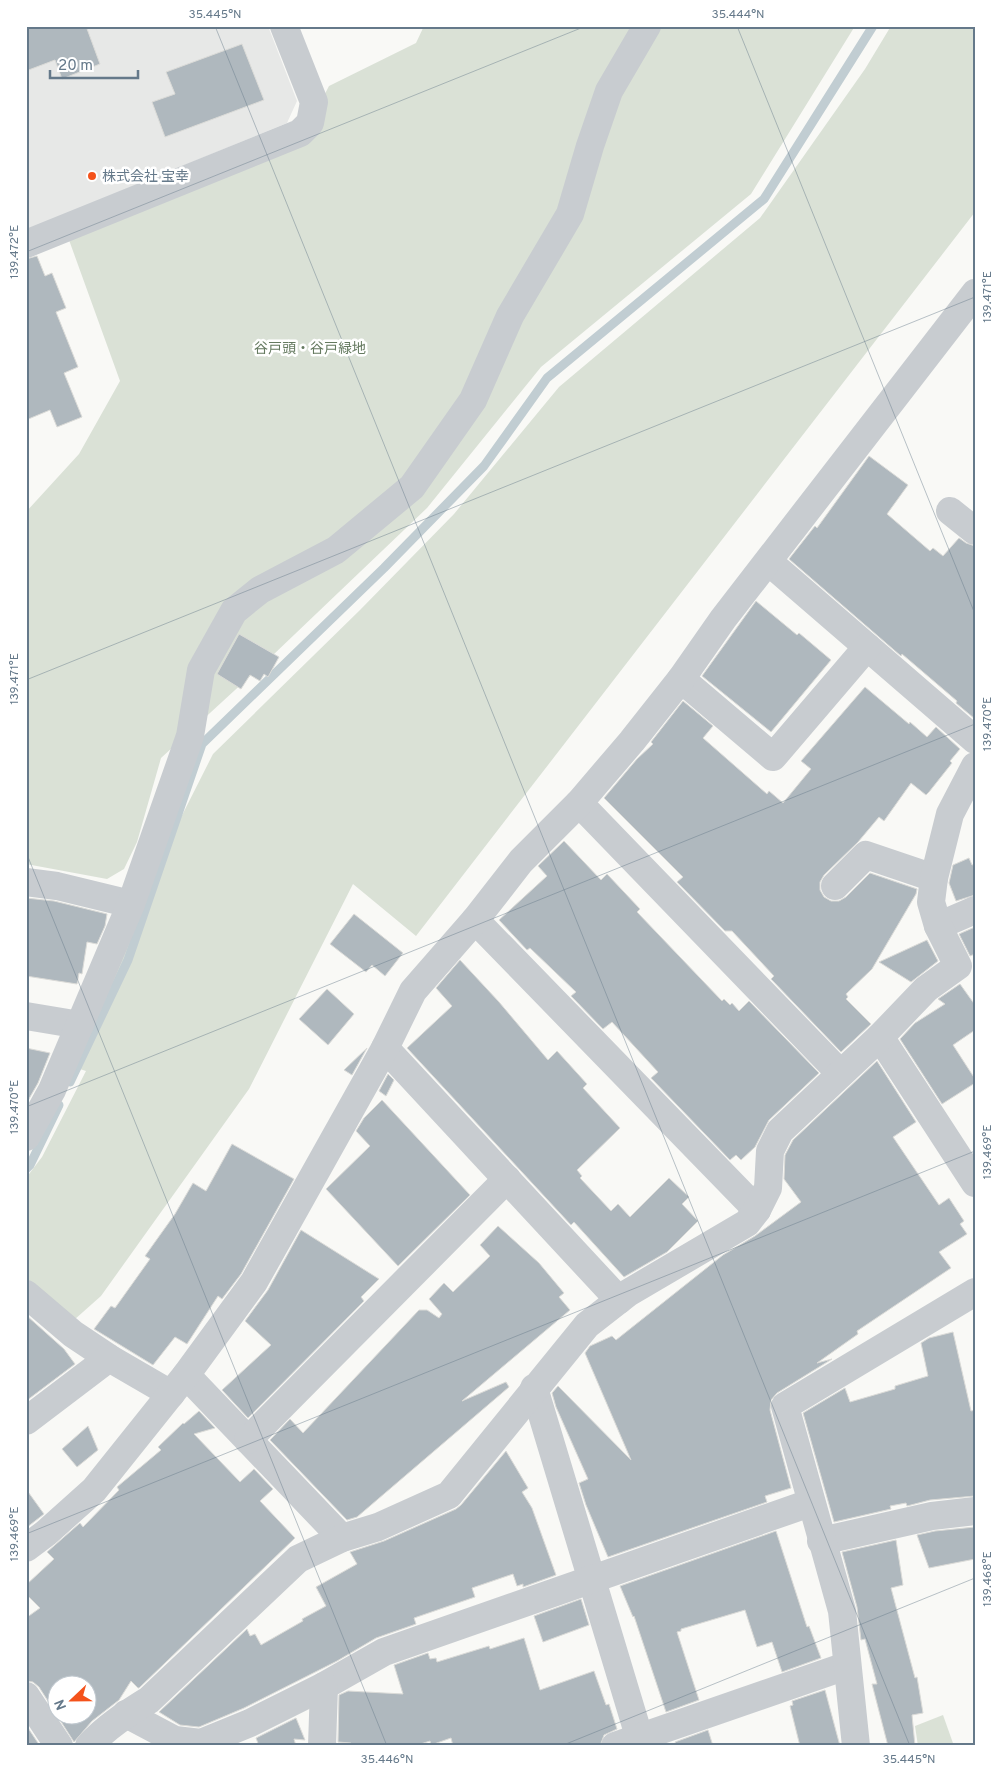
<svg xmlns="http://www.w3.org/2000/svg" width="1001" height="1772" font-family="Overpass,'Noto Sans JP',sans-serif">
<style>
.built{fill:#e7e8e7}
.green{fill:#dae1d6}
.lines{fill:none;stroke-linecap:round;stroke-linejoin:round}
.stream{stroke:#c1cdd2;stroke-width:9}
.building{fill:#afb8be;stroke:#dbdbd8;fill-rule:evenodd}
.minor{stroke:#c8ccd0;stroke-width:28}
.ticks{fill:none;stroke:#65798a;stroke-width:1;stroke-opacity:0.45}
.poi-dot{fill:#f4521b;stroke:#fff;stroke-width:2}
.labels{text-anchor:middle;stroke-width:5;stroke-linejoin:round;paint-order:stroke}
.poi-label{font-size:14px;fill:#65798a;stroke:#fff;text-anchor:start}
.park-label{font-size:14px;fill:#657a60;stroke:#fff}
.neatline{fill:none;stroke:#65798a;stroke-width:2}
.ticks-label{font-size:12px;text-anchor:middle;fill:#65798a}
</style>
<rect width="100%" height="100%" fill="#f9f9f6"/>
<polygon class="built" points="26,26 268,26 297,101 287,123 26,230"/>
<g class="green">
<polygon points="424,26 855,26 751,194 541,367 427,508 273,655 161,758 137,842 124,869 107,879 26,864 26,512 79,454 120,381 69,240 297,148 329,86 416,43"/>
<polygon points="891,26 975,26 975,212 416,936 353,884 249,1089 101,1296 65,1328 26,1295 26,1178 42,1157 86,1071 67,1065 164,851 213,754 360,610 454,514 559,387 760,218 865,69"/>
<polygon points="943,1715 954,1746 918,1746 915,1726"/>
</g>
<g class="lines">
<g class="stream">
<polyline points="70,1082 128,960 202,744 384,568 484,466 547,378 764,199 873,26"/>
<polyline points="26,1169 30,1165 59,1105"/>
</g>
</g>
<g class="building">
<polygon points="26,26 86,26 100,64 62,79 55,60 26,71"/>
<polygon points="242,44 264,100 165,137 152,102 175,94 166,72"/>
<polygon points="37,256 45,276 52,273 66,308 56,312 78,367 64,373 82,417 57,427 50,410 26,420 26,259"/>
<polygon points="869,456 908,485 887,514 930,551 933,548 943,556 959,538 966,543 975,546 975,719 956,703 957,701 902,654 901,656 789,559 815,526 817,528"/>
<polygon points="756,601 797,635 799,633 831,660 771,732 702,676"/>
<polygon points="239,634 279,657 268,677 264,674 260,681 250,675 241,689 217,674"/>
<polygon points="865,687 909,724 910,722 927,737 936,727 960,749 950,761 952,763 929,792 926,795 911,783 884,821 879,817 858,842 824,875 820,882 820,890 824,897 831,901 839,901 846,897 870,873 917,889 916,894 872,969 846,994 848,997 846,999 871,1024 841,1052 771,979 774,976 732,931 725,931 677,882 683,877 604,798 637,759 653,744 651,742 683,701 713,726 703,738 767,794 769,791 783,803 811,769 801,761"/>
<polygon points="564,841 601,880 607,874 640,909 637,912 722,1001 724,999 730,1005 732,1003 739,1011 749,1001 819,1073 769,1120 755,1147 741,1160 736,1155 730,1160 651,1078 658,1072 612,1022 603,1029 571,996 576,992 530,948 527,950 499,920 547,876 538,866"/>
<polygon points="969,858 972,865 975,864 975,895 956,901 949,883 953,865"/>
<polygon points="26,898 54,901 107,914 105,926 97,944 87,942 82,974 79,973 77,984 26,976"/>
<polygon points="354,914 403,953 385,976 372,965 366,972 330,944"/>
<polygon points="975,927 975,954 970,956 959,934"/>
<polygon points="927,940 938,961 911,982 879,962"/>
<polygon points="460,960 499,1002 548,1060 557,1051 587,1084 583,1088 620,1128 577,1170 582,1176 580,1178 611,1211 618,1204 630,1217 669,1178 689,1197 682,1204 698,1221 667,1252 624,1277 574,1222 571,1225 407,1048 452,1006 436,988"/>
<polygon points="960,984 975,1005 975,1030 953,1045 975,1079 975,1083 942,1104 900,1039 915,1023 945,1004 938,999"/>
<polygon points="327,989 354,1014 328,1045 299,1019"/>
<polygon points="26,1048 50,1053 38,1083 26,1104"/>
<polygon points="367,1048 352,1075 344,1070"/>
<polygon points="877,1061 916,1122 893,1137 939,1205 949,1198 964,1221 960,1224 967,1234 939,1252 951,1268 857,1331 858,1334 817,1363 832,1359 777,1393 771,1400 770,1410 791,1488 765,1496 767,1502 608,1557 586,1505 579,1483 588,1479 556,1407 552,1393 558,1386 631,1460 585,1353 590,1346 612,1336 616,1340 723,1255 755,1236 801,1202 784,1179 785,1155 793,1140"/>
<polygon points="388,1074 394,1080 386,1096 379,1091"/>
<polygon points="382,1100 470,1195 398,1266 326,1189 370,1146 356,1131 364,1118"/>
<polygon points="232,1144 294,1179 241,1274 222,1299 218,1296 187,1344 175,1337 153,1365 94,1329 111,1306 115,1308 150,1259 145,1256 175,1214 193,1183 206,1191"/>
<polygon points="498,1226 539,1263 564,1293 559,1297 570,1310 462,1401 506,1382 509,1387 357,1517 347,1520 270,1440 290,1419 303,1433 419,1310 427,1310 439,1318 442,1314 429,1299 444,1283 453,1292 490,1256 480,1245"/>
<polygon points="301,1230 379,1279 361,1297 364,1301 248,1418 222,1390 271,1345 245,1321 268,1290"/>
<polygon points="26,1315 64,1349 75,1364 26,1401"/>
<polygon points="953,1332 971,1411 975,1410 975,1496 930,1500 907,1506 906,1503 890,1506 891,1509 834,1522 803,1413 845,1388 850,1402 895,1389 895,1386 928,1376 921,1343 929,1338"/>
<path d="M 199,1411 L 215,1428 L 194,1434 L 240,1482 L 254,1469 L 273,1489 L 260,1501 L 295,1538 L 139,1688 L 138,1688 L 131,1681 L 119,1700 L 92,1721 L 74,1742 L 39,1687 L 33,1682 L 26,1681 L 26,1618 L 40,1608 L 26,1594 L 26,1585 L 54,1559 L 47,1552 L 80,1523 L 83,1527 L 119,1490 L 117,1487 L 161,1450 L 158,1447 L 183,1423 L 184,1424 ZM 58,1684 L 88,1684 L 88,1714 L 58,1714 Z"/>
<polygon points="88,1426 98,1450 77,1467 62,1449"/>
<polygon points="506,1451 528,1488 522,1492 532,1508 556,1575 523,1587 523,1584 517,1586 513,1574 472,1588 475,1597 414,1618 416,1624 376,1638 337,1661 244,1708 199,1727 180,1725 159,1712 247,1629 250,1636 255,1634 261,1645 303,1621 302,1619 326,1606 316,1587 357,1564 350,1552 384,1541 456,1509 461,1505"/>
<polygon points="26,1489 44,1514 26,1528"/>
<polygon points="975,1527 975,1559 929,1568 917,1535 935,1531"/>
<polygon points="776,1531 807,1627 809,1626 821,1658 782,1672 772,1642 757,1647 745,1610 681,1629 681,1631 677,1632 699,1700 666,1712 634,1616 633,1617 620,1586"/>
<polygon points="896,1540 903,1585 891,1588 915,1678 917,1677 923,1713 912,1715 915,1746 888,1746 872,1684 877,1684 865,1639 861,1640 857,1607 842,1552"/>
<polygon points="581,1599 589,1625 543,1642 534,1616"/>
<polygon points="524,1638 540,1690 594,1671 606,1705 609,1704 617,1729 604,1735 600,1746 453,1746 451,1738 431,1745 430,1741 414,1746 351,1746 351,1743 338,1742 339,1695 348,1691 403,1694 394,1665 428,1653 430,1659 436,1658 437,1662 489,1646 490,1649"/>
<polygon points="825,1690 840,1746 800,1746 790,1706 793,1705 792,1701"/>
<polygon points="296,1718 305,1740 294,1739 296,1746 259,1746 256,1738"/>
<polygon points="26,1725 40,1746 26,1746"/>
<polygon points="708,1730 713,1746 677,1746 675,1742"/>
</g>
<g class="lines">
<g class="minor">
<polyline points="26,244 300,133 310,123 314,102 284,26"/>
<polyline points="950,511 975,531"/>
<polyline points="769,562 975,740"/>
<polyline points="681,679 773,757 867,647"/>
<polyline points="579,803 840,1073"/>
<polyline points="26,882 57,886 131,904"/>
<polyline points="835,886 866,855 934,878"/>
<polyline points="475,920 757,1210"/>
<polyline points="938,926 975,910"/>
<polyline points="26,1016 80,1025"/>
<polyline points="880,1037 975,1183"/>
<polyline points="385,1048 619,1300"/>
<polyline points="26,1137 52,1090 131,904 190,736 201,670 234,611 260,590 336,550 412,487 473,400 510,316 570,214 590,146 609,91 647,26"/>
<polyline points="26,1294 73,1334 109,1358 171,1394"/>
<polyline points="186,1375 342,1538"/>
<polyline points="534,1388 642,1746"/>
<polyline points="26,1421 109,1358"/>
<polyline points="248,1440 507,1179"/>
<polyline points="821,1541 932,1516 975,1511"/>
<polyline points="26,1548 46,1533 94,1490 186,1375 254,1282 385,1048 413,991 475,920 521,861 579,803 632,741 681,679 723,619 975,293"/>
<polyline points="26,1696 59,1746"/>
<polyline points="126,1714 175,1740 201,1743 250,1723 324,1686 384,1652 810,1503"/>
<path d="M 89,1746 C 106,1727 128,1713 149,1700 L 298,1559 L 342,1538 L 378,1527 L 449,1495 L 587,1325 L 628,1293 L 747,1223 L 757,1210 L 768,1188 L 770,1151 L 780,1131 L 880,1037 L 926,989 L 958,966 L 938,926 L 931,902 L 934,878 L 950,814 L 975,766"/>
<polyline points="322,1746 324,1686"/>
<polyline points="615,1746 846,1666"/>
<polyline points="856,1746 842,1611 785,1406 975,1292"/>
</g>
</g>
<path class="ticks" d="M 215,26 L 910,1746M 737,26 L 975,614M 26,252 L 586,26M 26,680 L 975,297M 26,852 L 387,1746M 26,1107 L 975,724M 26,1534 L 975,1151M 561,1746 L 975,1578"/>
<circle class="poi-dot" cx="92" cy="176" r="5"/>
<g class="labels">
<g class="poi-label">
<text x="102" y="181">株式会社 宝幸</text>
</g>
<g class="park-label">
<text x="310" y="353">谷戸頭・谷戸緑地</text>
</g>
</g>
<rect width="1001" height="1772" fill="none" stroke="#ffffff" stroke-width="55"/>
<g transform="translate(72 1700) rotate(248)"><circle r="24" fill="#ffffff" stroke="#c1c9d0"/>
<path d="M0-4L9 19L0 12L-9 19Z" fill="#f4521b"/>
<text y="-8" font-size="14" font-weight="bold" text-anchor="middle" fill="#65798a">N</text>
</g>
<path d="M50 70v8h88v-8" fill="none" stroke="#65798a" stroke-width="2.5"/>
<text x="58" y="70" font-size="15" fill="#65798a" stroke="#ffffff" stroke-width="4" paint-order="stroke">20 m</text>
<rect x="28" y="28" width="946" height="1716" class="neatline"/>
<g class="ticks-label">
<text x="215" y="18">35.445°N</text>
<text x="738" y="18">35.444°N</text>
<text transform="translate(14 252) rotate(-90)" y="4">139.472°E</text>
<text transform="translate(987 297) rotate(-90)" y="4">139.471°E</text>
<text transform="translate(14 679) rotate(-90)" y="4">139.471°E</text>
<text transform="translate(987 724) rotate(-90)" y="4">139.470°E</text>
<text transform="translate(14 1107) rotate(-90)" y="4">139.470°E</text>
<text transform="translate(987 1152) rotate(-90)" y="4">139.469°E</text>
<text transform="translate(14 1534) rotate(-90)" y="4">139.469°E</text>
<text transform="translate(987 1579) rotate(-90)" y="4">139.468°E</text>
<text x="387" y="1763">35.446°N</text>
<text x="909" y="1763">35.445°N</text>
</g>
</svg>
